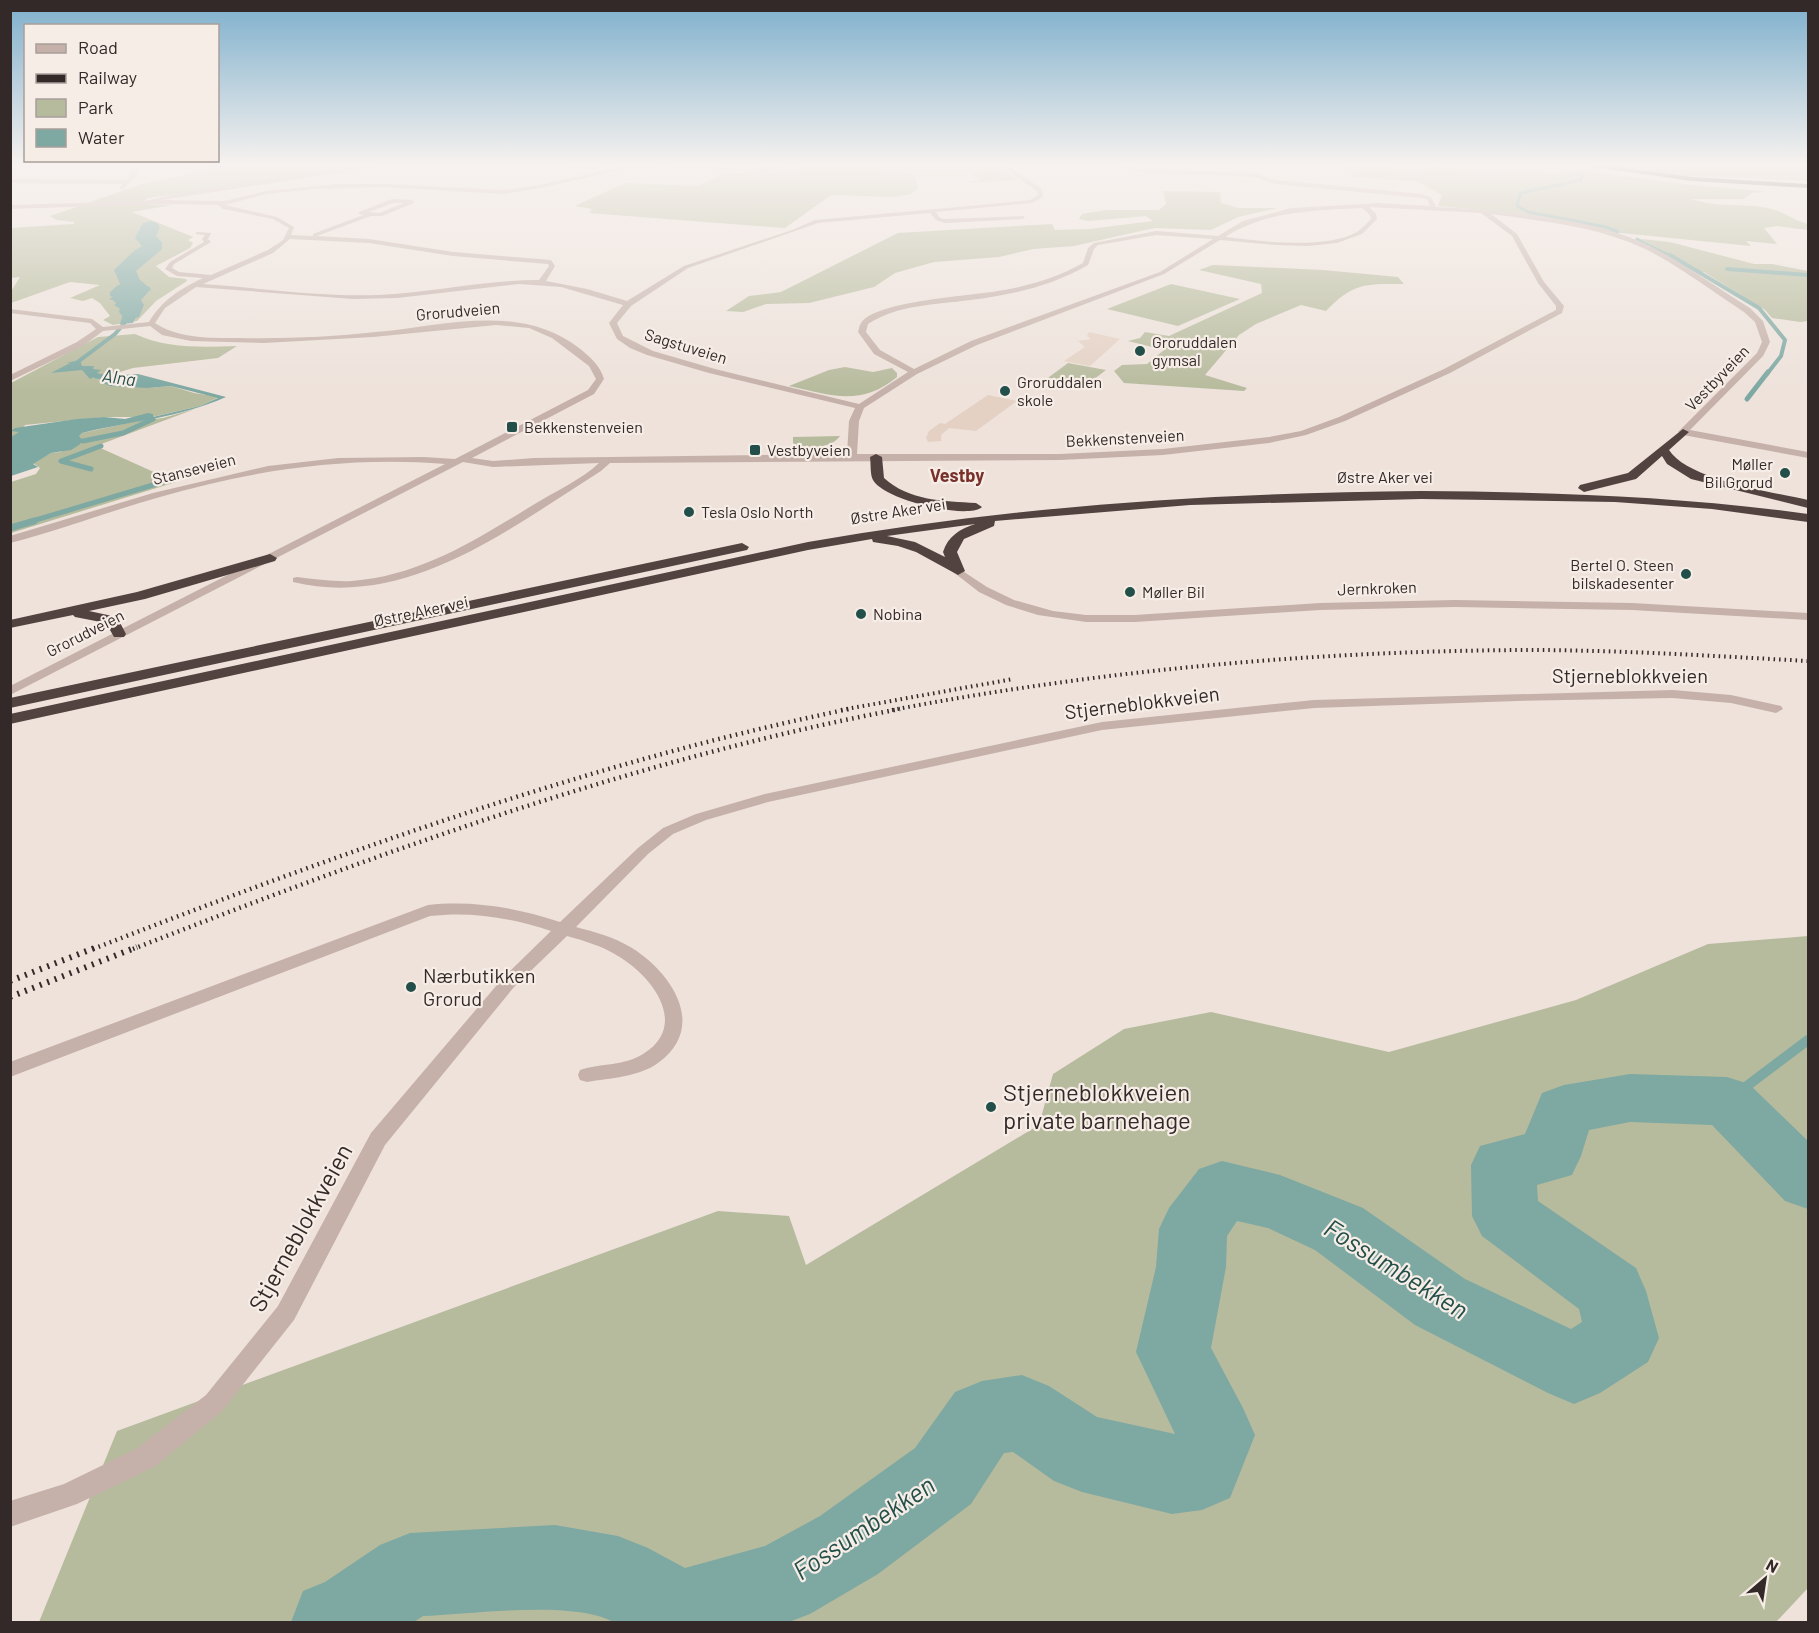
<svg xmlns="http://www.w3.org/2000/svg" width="1819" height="1633" font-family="Barlow,sans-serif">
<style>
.green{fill:#b7bb9d}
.plaza{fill:#e4d1c4}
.water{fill:#7ea8a2}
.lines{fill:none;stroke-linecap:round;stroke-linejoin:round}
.stream-far4{stroke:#7ea8a2;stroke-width:3}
.stream-far3{stroke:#7ea8a2;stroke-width:4}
.stream-far2{stroke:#7ea8a2;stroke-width:5}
.stream-far1{stroke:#7ea8a2;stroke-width:7}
.stream{stroke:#7ea8a2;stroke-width:10}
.river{fill:#7ea8a2;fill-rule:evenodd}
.minor{fill:#c5b1a9;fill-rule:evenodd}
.highway{fill:#534340;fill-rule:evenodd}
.rail-far2{stroke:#332928;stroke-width:4;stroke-dasharray:1.5 4;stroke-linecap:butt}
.rail-far1{stroke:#332928;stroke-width:4.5;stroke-dasharray:1.5 4.5;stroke-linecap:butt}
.rail{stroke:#332928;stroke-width:6;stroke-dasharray:2 6;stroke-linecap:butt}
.poi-dot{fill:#234f4a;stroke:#f7ede7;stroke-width:2}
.labels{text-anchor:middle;stroke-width:4.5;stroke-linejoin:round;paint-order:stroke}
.far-street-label{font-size:16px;fill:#332928;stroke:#f7ede7}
.far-poi-label{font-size:16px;fill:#332928;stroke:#f7ede7;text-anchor:start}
.far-water-label{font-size:18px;font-style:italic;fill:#234f4a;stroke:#f7ede7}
.far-neighbourhood-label{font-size:18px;font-weight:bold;fill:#78302b;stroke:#f7ede7}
.street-label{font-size:20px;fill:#332928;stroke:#f7ede7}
.poi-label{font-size:20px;fill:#332928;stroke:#f7ede7;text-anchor:start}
.near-poi-label{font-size:24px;fill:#332928;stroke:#f7ede7;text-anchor:start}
.near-street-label{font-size:24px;fill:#332928;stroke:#f7ede7}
.near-water-label{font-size:26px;font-style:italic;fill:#234f4a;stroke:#f7ede7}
</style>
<rect width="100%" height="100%" fill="#eee2db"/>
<g class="green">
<polygon points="213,163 391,163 148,198 141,204 172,205 132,212 193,237 188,240 193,243 190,248 156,266 169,277 186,279 187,281 156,301 137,321 113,325 103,320 110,316 100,303 92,298 83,301 70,298 100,285 70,282 11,303 10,293 20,277 11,278 11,228 73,224 75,222 57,220 50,216 142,184 191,174"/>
<polygon points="812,163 895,163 880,170 915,175 918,189 911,194 893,197 831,195 785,228 589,213 592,209 575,206 625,183 698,186 724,173 778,172 792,170"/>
<polygon points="960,163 993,163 1018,180 964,183 981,180 970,175 983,166"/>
<polygon points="1589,163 1808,163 1808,181 1685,176"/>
<path d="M 1349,164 L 1417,170 L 1434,167 L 1555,173 L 1584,171 L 1691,185 L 1761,191 L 1766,192 L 1753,193 L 1743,199 L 1692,199 C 1716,208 1743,203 1768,208 C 1783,211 1794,221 1808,224 L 1808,230 L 1777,226 L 1764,228 L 1777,244 L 1746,241 L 1751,246 L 1611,232 L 1515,213 L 1438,206 L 1442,195 L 1416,181 L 1352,177 L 1353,171 L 1326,169 L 1346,169 Z"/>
<polygon points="1163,191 1220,192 1221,203 1239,208 1278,208 1238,217 1211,230 1154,228 1074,246 1033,249 999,257 934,262 895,273 874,287 809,303 766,304 743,312 726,311 749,296 781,292 898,233 1052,224 1055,230 1089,229 1153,221 1146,216 1088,221 1079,219 1082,214 1107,210 1159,210 1166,204"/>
<path d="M 1641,239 L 1670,242 L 1754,264 L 1772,264 L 1808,271 L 1808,321 L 1800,322 L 1772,318 L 1765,310 L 1704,272 C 1695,272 1689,269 1682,264 L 1687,263 Z"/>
<path d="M 1213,265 L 1323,270 L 1398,277 L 1404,284 C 1366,284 1354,282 1326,311 L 1301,305 L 1256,324 L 1239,335 L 1205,375 L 1247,388 L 1244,391 L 1124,383 L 1114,371 L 1122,365 L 1147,364 L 1164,350 L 1128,341 L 1140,338 L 1145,332 L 1169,336 L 1262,293 L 1261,284 L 1199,270 Z"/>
<polygon points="1171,284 1240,299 1178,326 1107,309"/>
<path d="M 135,334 C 167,349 203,347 237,346 L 218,358 L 133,368 L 107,376 L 148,388 L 171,386 L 194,393 L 219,397 L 200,406 L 152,417 L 104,417 L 25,425 L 18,434 L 11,437 L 11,383 L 98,337 Z"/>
<polygon points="1068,363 1106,370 1080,390 1041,383"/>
<path d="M 845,367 L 873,372 L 892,368 L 897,373 L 897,377 C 861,407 830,395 789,386 L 829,370 Z"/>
<polygon points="195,409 96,446 176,482 11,533 11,482 36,474 40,468 33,463 51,453 61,452 82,433 138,421 163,418"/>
<path d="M 840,436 C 830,450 808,447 793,447 L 793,437 Z"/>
<polygon points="1808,936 1808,1588 1776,1622 39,1622 117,1431 718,1211 789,1216 806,1265 1039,1125 1053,1074 1124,1029 1211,1012 1389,1052 1576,1000 1708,944"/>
</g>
<g class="plaza">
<polygon points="895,163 960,163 984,166 970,175 948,178 879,170"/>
<polygon points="1089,332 1120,339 1090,366 1064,361 1085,347 1078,341 1091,339 1087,336"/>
<polygon points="988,395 1017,401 976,431 949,428 941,435 941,441 928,442 926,438 929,431 940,423 945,424"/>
</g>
<g class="water">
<polygon points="118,285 150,287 149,290 152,290 142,292 133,299 141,306 133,323 120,324 124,311 114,305 118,302 109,299 113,297 110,296 110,292"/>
<polygon points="80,360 82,366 94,366 93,369 101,370 97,373 100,374 90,379 82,370 51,373 70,363 66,363"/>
<path d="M 138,374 L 226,397 C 179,418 131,421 82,433 L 79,436 L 83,441 L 79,445 L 71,450 L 51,453 L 33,464 L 38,467 L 11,476 L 11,437 L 19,432 L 11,431 L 15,428 L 77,419 L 104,417 L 125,419 L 148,413 L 153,414 L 153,417 L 200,406 L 218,398 L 171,386 L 148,388 L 110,386 L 103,383 L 107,382 L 106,376 Z"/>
</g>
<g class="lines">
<g class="stream-far4">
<polyline points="1521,193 1581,180 1582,175 1572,172"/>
<polyline points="1520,195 1517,206 1528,212 1606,227 1618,232"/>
<polyline points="1637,239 1673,257"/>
</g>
<g class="stream-far3">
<polyline points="1670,255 1759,308 1785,340 1781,356 1767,374"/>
<polyline points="1727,269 1808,275"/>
<polyline points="93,374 84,368 71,367 115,334 127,320"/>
</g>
<g class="stream-far2">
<polyline points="90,372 96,376 117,378"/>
<polyline points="1747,399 1768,372"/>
<polyline points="83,441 123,433 153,419"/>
<polyline points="91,469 61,461 101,446"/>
<polyline points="29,522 163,482"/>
</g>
<polyline class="stream-far1" points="10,528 34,521"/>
<polyline class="stream" points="1727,1101 1808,1040"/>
<g class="river">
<polygon points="150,221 157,223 160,227 156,236 162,242 162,249 136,271 140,280 151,289 141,300 144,305 139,317 131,319 123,317 119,312 120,307 114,301 125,290 120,284 114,270 134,251 142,246 135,238 143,223"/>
<path d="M 1630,1074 L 1727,1077 L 1749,1084 L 1808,1141 L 1808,1209 L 1785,1201 L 1712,1125 L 1630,1122 L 1589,1130 L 1581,1156 L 1572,1175 L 1537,1185 L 1538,1201 L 1636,1268 L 1646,1291 L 1659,1338 L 1648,1362 L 1600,1393 L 1574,1404 L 1548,1393 L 1415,1325 L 1315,1250 L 1268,1228 L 1237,1221 L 1227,1236 L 1226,1267 L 1211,1348 L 1243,1408 L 1255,1435 L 1230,1498 L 1202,1510 L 1172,1514 L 1082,1492 L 1054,1481 L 1013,1452 L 1004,1453 L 971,1504 L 878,1574 L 810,1614 L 789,1622 L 613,1622 C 574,1600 470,1614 423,1616 L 414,1622 L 291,1622 L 303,1591 L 325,1582 L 380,1545 L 410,1533 L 555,1525 L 618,1536 L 648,1548 L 685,1568 L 765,1546 L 820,1516 L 915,1448 L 955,1392 L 982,1381 L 1022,1375 L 1049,1386 L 1097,1417 L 1175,1434 L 1136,1352 L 1156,1267 L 1159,1229 L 1169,1208 L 1199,1169 L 1222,1161 L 1280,1175 L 1363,1208 L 1465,1279 L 1571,1329 L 1582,1322 L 1579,1309 L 1482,1236 L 1472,1216 L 1471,1165 L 1480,1146 L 1525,1134 L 1542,1093 L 1564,1085 Z"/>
</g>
<g class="minor">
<polygon points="134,163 140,163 136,176 122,190 119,188 123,184 10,183 10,179 126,180 130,176"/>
<path d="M 387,163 L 402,163 L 162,200 L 224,201 L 266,191 L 337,184 L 383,184 L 504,190 L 540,185 L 629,165 L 666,164 L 746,169 L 807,163 L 766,172 L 666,167 L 629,168 L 540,188 L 504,194 L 383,187 L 313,189 L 266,194 L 225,205 L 277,217 L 294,227 L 291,235 L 313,236 L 313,234 L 363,215 L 359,214 L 359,212 L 392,199 L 412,200 L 414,203 L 382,216 L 371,216 L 317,236 L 369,239 L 453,252 L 551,260 L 555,266 L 546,281 L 587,289 L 627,301 L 684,266 L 792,230 L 815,220 L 1012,202 L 1030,200 L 1038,195 L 1037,191 L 997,163 L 1003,163 L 1042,189 L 1043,197 L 1032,203 L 936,212 L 940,218 L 945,219 L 1025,216 L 1023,219 L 945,223 L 936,220 L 930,213 L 818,223 L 688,268 L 631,306 L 617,323 L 623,336 L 653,351 L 715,369 L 859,404 L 908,372 L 874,354 L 858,332 C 859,329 859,326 861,323 C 876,300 975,296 1004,290 C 1032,285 1058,277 1083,263 L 1088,248 L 1094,243 L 1156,231 L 1218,236 L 1243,221 L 1291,208 L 1379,203 L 1430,206 L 1427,199 L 1421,198 L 1275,184 L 1254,177 L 1143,173 L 1107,163 L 1143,169 L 1255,173 L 1276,180 L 1421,194 L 1431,197 L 1436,207 C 1501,210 1589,217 1648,245 C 1682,262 1717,288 1750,308 L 1763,321 L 1770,342 L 1763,356 L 1690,430 L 1808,452 L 1808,458 L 1683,435 L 1678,432 L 1757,353 L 1762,342 L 1755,322 L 1744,312 C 1713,292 1675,263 1643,248 C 1596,226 1541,221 1491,214 L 1517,234 L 1544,282 L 1564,306 L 1562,313 L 1450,373 L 1345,421 L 1306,435 L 1269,443 L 1163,455 L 1060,460 L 610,463 L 601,471 C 510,528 408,610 293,582 L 293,578 L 297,577 C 315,579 334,582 352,581 C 420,576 476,540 533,505 C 554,492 581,480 599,463 L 493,467 L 463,462 L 10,695 L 10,686 L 445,464 C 348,456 252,470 160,497 C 110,511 61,530 10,543 L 10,536 L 153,493 L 268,466 L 338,458 L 424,457 L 455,459 L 588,390 L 596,379 L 589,366 L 552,338 L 529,328 L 496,325 L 373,337 L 264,343 L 191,341 L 162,335 L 150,326 L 103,331 L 83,346 L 10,381 L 10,375 L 77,342 L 96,329 L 90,323 L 10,313 L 10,309 L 92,319 L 103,327 L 149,322 C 162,300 180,289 203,278 L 177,276 L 165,269 L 170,262 L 204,242 L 202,239 L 205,235 L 196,234 L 196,232 L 211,233 L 208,239 L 211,242 L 174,264 L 172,268 L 179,272 L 211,275 L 268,250 L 283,240 L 289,228 L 273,219 L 223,209 L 218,205 L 156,204 L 10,209 L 10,205 L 146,201 L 188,191 ZM 393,203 L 404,203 L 379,213 L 369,212 ZM 1369,207 L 1481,213 L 1512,236 L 1538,283 L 1556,306 L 1556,310 L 1444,369 L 1339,417 L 1301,431 L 1269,437 L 1163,449 L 1060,454 L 857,454 L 859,421 L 864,408 L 917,374 L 977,345 L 1164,274 L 1220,240 L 1276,245 L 1308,246 L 1337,243 L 1362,234 L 1377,219 L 1376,214 ZM 1362,208 L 1370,215 L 1371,219 C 1367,223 1362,229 1357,232 C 1325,250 1261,241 1225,237 C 1269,210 1312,211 1362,208 ZM 1156,235 L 1213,239 L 1160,272 L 971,341 L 914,369 L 880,350 L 866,332 L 868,324 C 899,304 935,305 970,300 C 1011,295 1052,286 1088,265 L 1094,249 L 1098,245 ZM 290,239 L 369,243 L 453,256 L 548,264 L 549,266 L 539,280 C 485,280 432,293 378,295 C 320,297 261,288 203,284 L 273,253 ZM 519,284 L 561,287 L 623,305 L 609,323 L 617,339 L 630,348 L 647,355 L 709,373 L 855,408 L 849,421 L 847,454 L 534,458 L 493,461 L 472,458 L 594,394 L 604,379 C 600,365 590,357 579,348 C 519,302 444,326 376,332 C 330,337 285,339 239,338 C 211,338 179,339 155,323 L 165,308 L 196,287 L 353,299 L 397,298 Z"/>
<polygon points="496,163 596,167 593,169"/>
<polygon points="1365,163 1387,163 1385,165"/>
<polygon points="958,568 987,587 1014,600 1053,611 1086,615 1135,615 1320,603 1455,600 1632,603 1808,613 1808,620 1632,610 1455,607 1320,610 1135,622 1086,622 1038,615 1006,605 979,592 952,571"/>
<path d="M 1673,690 L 1731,695 L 1781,706 L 1783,709 L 1776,713 L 1731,703 L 1673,698 L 1517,701 L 1314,708 L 1102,730 L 768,802 L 706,820 L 673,834 L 648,854 L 576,927 C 595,932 614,937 632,948 C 672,973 708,1027 658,1063 C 639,1077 610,1078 587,1082 L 580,1080 L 578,1075 L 580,1070 C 601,1063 625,1066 643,1054 C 690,1025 652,976 618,956 C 602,946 585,941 567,936 L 514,987 L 385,1145 L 294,1320 L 222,1411 L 154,1467 L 77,1504 L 10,1527 L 10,1501 L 64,1484 L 136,1449 L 206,1395 L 278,1306 L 371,1133 L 502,979 L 551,931 C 511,918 472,911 430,916 L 10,1077 L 10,1062 L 428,905 C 474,900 517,908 560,922 L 638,848 L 663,828 L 696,814 L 765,794 L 1102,722 L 1314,700 Z"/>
</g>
<g class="highway">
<polygon points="1566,163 1586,163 1692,177 1808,184 1808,188 1692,181"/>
<path d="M 1683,429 L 1689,432 L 1669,450 C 1688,480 1773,492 1808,500 L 1808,508 L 1691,479 L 1667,464 L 1662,456 L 1636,479 L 1584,492 L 1578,488 L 1580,485 L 1628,473 Z"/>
<path d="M 876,454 L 882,457 L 884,478 C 909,501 944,501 976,503 L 982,507 C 968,520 884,500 873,480 C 870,475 871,464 870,457 Z"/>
<path d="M 1421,491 C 1551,492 1679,496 1808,514 L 1808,522 L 1712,509 L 1615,502 L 1421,499 L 1190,505 L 995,521 L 994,526 L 964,539 L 957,552 L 965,571 L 958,575 L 916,552 L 898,546 L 873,542 L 872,539 L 808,550 L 10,724 L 10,714 L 808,542 C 1012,506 1214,493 1421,491 ZM 975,524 C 960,529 948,536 943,552 L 945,557 L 915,542 L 887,536 Z"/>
<polygon points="742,543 749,547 747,550 10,708 10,698"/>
<polygon points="270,554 277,558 275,561 145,599 89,611 117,617 126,634 124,637 114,637 106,623 75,617 73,615 10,628 10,620 137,592"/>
</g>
<g class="rail-far2">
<polyline points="841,710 1013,679"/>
<path d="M 892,710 C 1102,670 1313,651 1526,650 C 1620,650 1714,656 1808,661"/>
</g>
<g class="rail-far1">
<path d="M 93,949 C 340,853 588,763 849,709"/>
<path d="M 133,949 C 384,851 636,759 900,709"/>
</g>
<g class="rail">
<polyline points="10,981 97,947"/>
<polyline points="10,997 137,947"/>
</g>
</g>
<linearGradient id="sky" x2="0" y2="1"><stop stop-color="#7dafcc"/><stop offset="0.42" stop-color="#f7f2ef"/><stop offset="1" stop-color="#f7f2ef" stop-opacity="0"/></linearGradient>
<rect width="1819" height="392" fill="url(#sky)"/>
<g class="poi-dot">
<circle cx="1140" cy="351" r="6"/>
<circle cx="1005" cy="391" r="6"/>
<rect x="506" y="421" width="12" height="12" rx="3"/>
<rect x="749" y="444" width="12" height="12" rx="3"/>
<circle cx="1785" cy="473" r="6"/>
<circle cx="689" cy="512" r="6"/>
<circle cx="1686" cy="574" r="6"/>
<circle cx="1130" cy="592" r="6"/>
<circle cx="861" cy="614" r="6"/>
<circle cx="411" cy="987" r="6"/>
<circle cx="991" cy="1107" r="6"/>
</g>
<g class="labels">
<g class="far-street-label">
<text transform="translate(458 311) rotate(-5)" y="6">Grorudveien</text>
<text transform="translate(686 346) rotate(17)" y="6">Sagstuveien</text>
<text transform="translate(1717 378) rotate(-46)" y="6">Vestbyveien</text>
<text transform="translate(1125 438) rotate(-3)" y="6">Bekkenstenveien</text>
<text transform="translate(194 469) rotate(-14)" y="6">Stanseveien</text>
<text x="1385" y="483">Østre Aker vei</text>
<text transform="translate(898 511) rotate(-9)" y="6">Østre Aker vei</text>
<text transform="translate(1377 588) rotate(-2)" y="6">Jernkroken</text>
<text transform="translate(421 611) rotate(-12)" y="6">Østre Aker vei</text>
<text transform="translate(85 633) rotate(-27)" y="6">Grorudveien</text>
</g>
<g class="far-poi-label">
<text x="1152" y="348">Groruddalen<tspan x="1152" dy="18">gymsal</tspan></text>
<text x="1017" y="388">Groruddalen<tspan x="1017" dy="18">skole</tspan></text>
<text x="524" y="433">Bekkenstenveien</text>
<text x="767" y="456">Vestbyveien</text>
<text x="1773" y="470" text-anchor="end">Møller<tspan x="1773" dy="18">Bil Grorud</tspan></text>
<text x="701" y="518">Tesla Oslo North</text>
<text x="1674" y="571" text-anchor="end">Bertel O. Steen<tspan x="1674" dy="18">bilskadesenter</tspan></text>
<text x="1142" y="598">Møller Bil</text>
<text x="873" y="620">Nobina</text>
</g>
<g class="far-water-label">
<text transform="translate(119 378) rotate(8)" y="6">Alna</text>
</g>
<g class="far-neighbourhood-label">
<text x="957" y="482">Vestby</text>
</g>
<g class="street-label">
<text x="1630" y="683">Stjerneblokkveien</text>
<text transform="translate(1142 703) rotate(-7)" y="7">Stjerneblokkveien</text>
</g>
<g class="poi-label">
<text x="423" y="983">Nærbutikken<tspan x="423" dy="23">Grorud</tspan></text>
</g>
<g class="near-poi-label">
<text x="1003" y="1101">Stjerneblokkveien<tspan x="1003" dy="28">private barnehage</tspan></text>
</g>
<g class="near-street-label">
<text transform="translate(301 1228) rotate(-61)" y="8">Stjerneblokkveien</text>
</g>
<g class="near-water-label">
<text transform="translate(1396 1269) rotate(32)" y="9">Fossumbekken</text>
<text transform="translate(864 1528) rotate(-34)" y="9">Fossumbekken</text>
</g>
</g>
<rect width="1819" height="1633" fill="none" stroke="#332928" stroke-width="24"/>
<rect x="24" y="24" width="195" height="138" fill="#f7ede7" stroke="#a99f9b" stroke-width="1.5"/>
<rect x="36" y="44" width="30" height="9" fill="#c5b1a9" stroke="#a99f9b" stroke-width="1.5"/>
<text x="78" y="54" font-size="18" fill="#332928">Road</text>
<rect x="36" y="74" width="30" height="9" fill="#332928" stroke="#a99f9b" stroke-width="1.5"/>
<text x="78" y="84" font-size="18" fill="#332928">Railway</text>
<rect x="36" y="99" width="30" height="18" fill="#b7bb9d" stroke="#a99f9b" stroke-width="1.5"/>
<text x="78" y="114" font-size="18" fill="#332928">Park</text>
<rect x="36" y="129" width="30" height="18" fill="#7ea8a2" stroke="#a99f9b" stroke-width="1.5"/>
<text x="78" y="144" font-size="18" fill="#332928">Water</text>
<g transform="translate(1765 1579) rotate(29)" stroke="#f7ede7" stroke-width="4.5" paint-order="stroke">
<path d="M0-4.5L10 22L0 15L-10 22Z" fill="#332928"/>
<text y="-9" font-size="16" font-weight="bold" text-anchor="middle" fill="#332928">N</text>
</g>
</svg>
